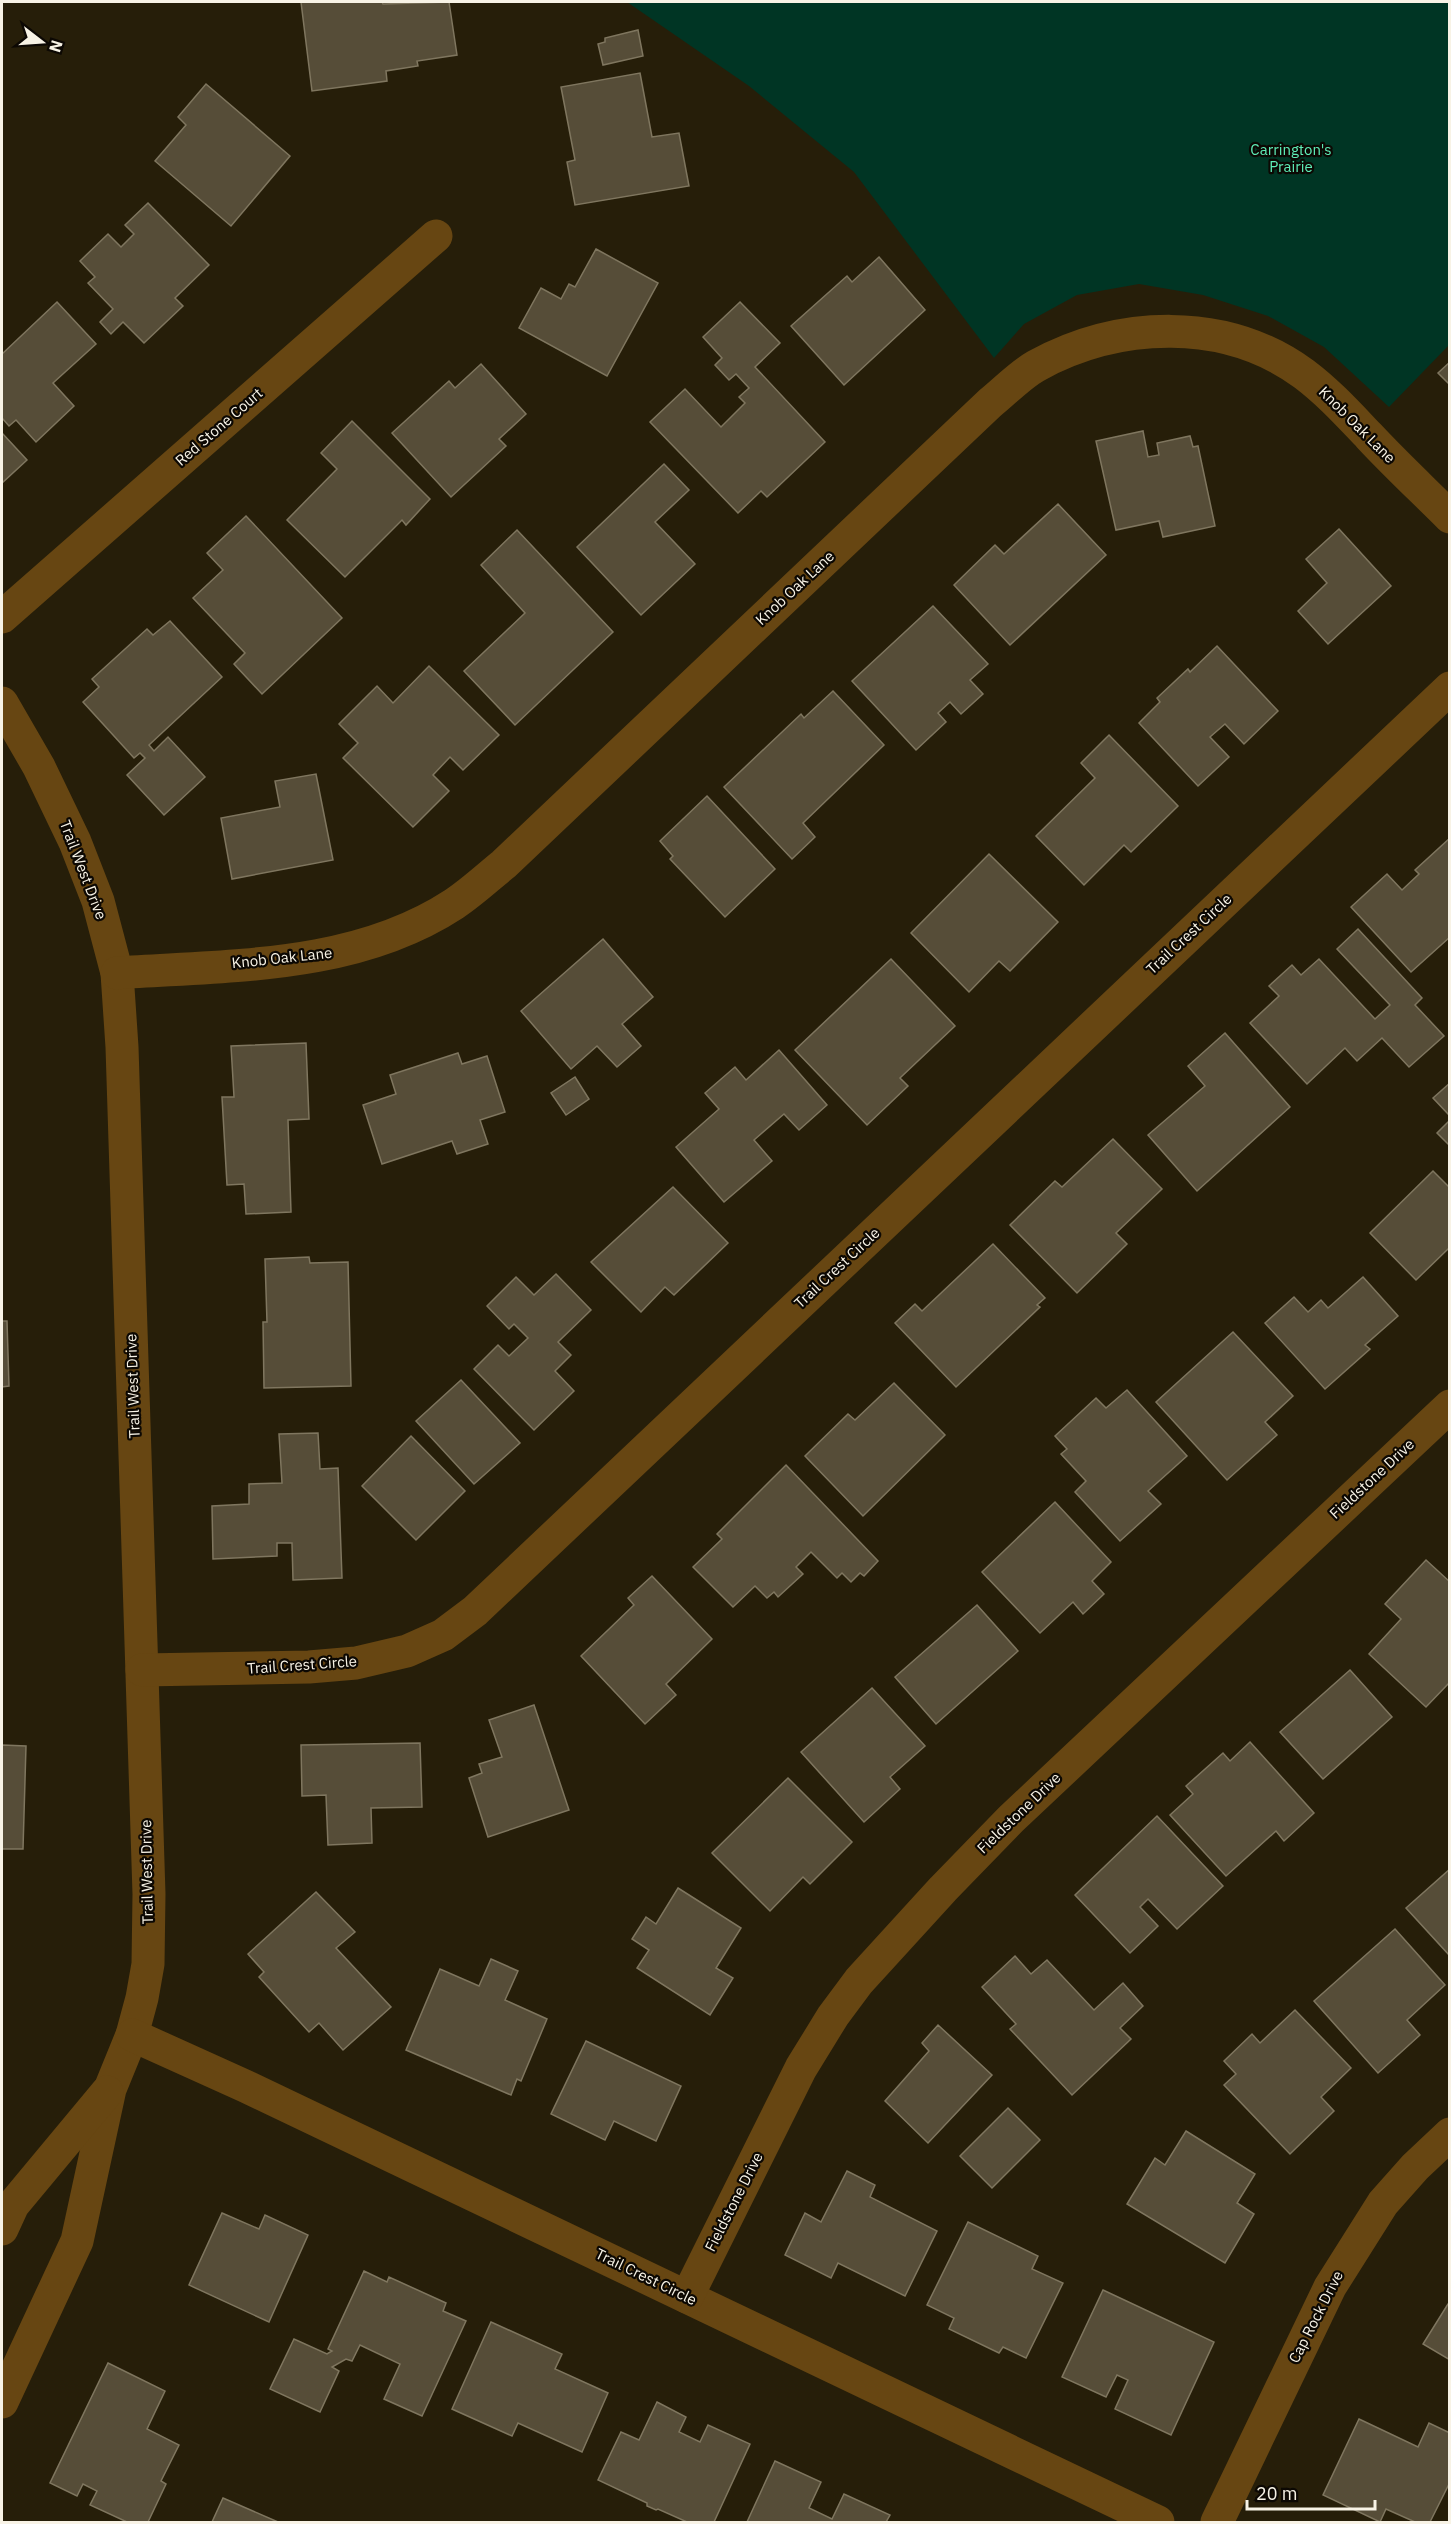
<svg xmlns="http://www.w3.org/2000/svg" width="1451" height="2524" font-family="'IBM Plex Sans',sans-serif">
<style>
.green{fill:#003524}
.building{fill:#564d38;stroke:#7f765f;stroke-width:1.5}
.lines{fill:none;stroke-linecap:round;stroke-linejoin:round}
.minor{stroke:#674612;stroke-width:33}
.labels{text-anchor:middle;stroke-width:4.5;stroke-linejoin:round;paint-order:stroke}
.park-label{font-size:15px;fill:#5feeb8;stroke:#0c0803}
.street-label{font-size:15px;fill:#f8f3e6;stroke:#0c0803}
</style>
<rect width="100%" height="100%" fill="#261e09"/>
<polygon class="green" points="627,2 1449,2 1449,345 1389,407 1324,347 1268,316 1203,295 1139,284 1077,295 1024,324 994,358 854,172 749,86"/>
<g class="building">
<polygon points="301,2 382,2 383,4 449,2 457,55 417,61 418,66 386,71 387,81 312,91"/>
<polygon points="638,30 643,56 603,65 598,44 605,42 605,38"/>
<polygon points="640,73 652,137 679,133 689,186 575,205 567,162 575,160 561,87"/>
<polygon points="206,84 290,156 231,226 155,161 186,125 178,117"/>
<polygon points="148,203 209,265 175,298 183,306 144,343 123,322 111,334 100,322 113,309 88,283 95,277 80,261 108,234 121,247 134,234 125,225"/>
<polygon points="596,249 658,283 607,376 519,328 541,288 561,299 569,284 575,287"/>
<polygon points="879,257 925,310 844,385 791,326 847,276 852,282"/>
<polygon points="57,302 96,344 53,383 74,406 36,442 16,420 9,426 2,418 2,354"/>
<polygon points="740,302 780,343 755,367 825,442 767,497 761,491 738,513 650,422 685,389 721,427 745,403 739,397 749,388 736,374 729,380 715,365 722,358 703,337"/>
<polygon points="1450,362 1450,385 1438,373"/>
<polygon points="481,364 526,414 499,439 506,446 451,497 392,433 449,381 455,388"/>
<polygon points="352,421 430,499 406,525 402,520 345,577 287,520 337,469 321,453"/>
<polygon points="1143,431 1148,457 1159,455 1157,443 1190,436 1193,447 1198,446 1215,526 1163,537 1159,521 1116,530 1096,441"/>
<polygon points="2,433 27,460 2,483"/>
<polygon points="664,464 689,490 655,522 695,564 641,615 577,547"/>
<polygon points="1058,504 1106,555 1010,645 954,585 995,545 1004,554"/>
<polygon points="246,516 342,618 262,694 234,664 245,653 193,598 223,570 207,553"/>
<polygon points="1339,529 1391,586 1328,644 1298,611 1327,583 1306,559"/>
<polygon points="517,530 613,632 515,725 464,671 525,613 481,565"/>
<polygon points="933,606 988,664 970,680 983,694 961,714 950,702 938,713 946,722 916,750 852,681"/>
<polygon points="170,621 222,677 149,745 154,751 168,737 205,777 164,815 127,775 145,758 140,753 134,758 83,702 99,687 92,679 147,629 153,635"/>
<polygon points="1217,646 1278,711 1244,744 1225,724 1210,737 1229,757 1198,786 1139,723 1160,702 1157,698 1188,669 1190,672"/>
<polygon points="429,666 499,735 463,770 450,757 433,775 449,791 413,827 343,758 358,743 339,724 377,686 393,703"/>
<polygon points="833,691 884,745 803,823 815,837 792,859 724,787 801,714 804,718"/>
<polygon points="1109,735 1178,806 1131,852 1124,845 1084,885 1036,836 1095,778 1081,763"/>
<polygon points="316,774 333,860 232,879 221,818 280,807 275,781"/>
<polygon points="707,796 775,869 725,917 670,859 673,856 660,841"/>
<polygon points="1450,838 1450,937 1411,972 1351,907 1387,874 1402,890 1419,874 1415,870"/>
<polygon points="989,854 1058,922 1010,971 999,961 969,992 911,933"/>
<polygon points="1358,929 1422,998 1415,1005 1444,1036 1409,1067 1382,1038 1357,1061 1345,1048 1307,1084 1250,1023 1279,996 1269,986 1292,965 1301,975 1319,959 1375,1019 1390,1005 1337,949"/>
<polygon points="603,939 653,997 622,1024 641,1046 617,1067 597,1046 571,1069 521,1011"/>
<polygon points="891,959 955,1026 900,1078 908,1086 867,1125 795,1050"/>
<polygon points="1225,1033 1290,1107 1197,1191 1148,1135 1205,1086 1188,1066"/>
<polygon points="306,1043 309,1119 288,1120 291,1212 246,1214 244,1184 227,1185 222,1097 234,1097 231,1046"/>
<polygon points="779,1050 827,1105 799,1130 784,1114 754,1140 772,1161 724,1202 676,1147 719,1109 705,1093 735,1067 746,1080"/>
<polygon points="458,1053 462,1064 487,1056 505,1112 480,1120 488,1144 457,1154 452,1141 382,1164 363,1105 396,1094 390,1075"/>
<polygon points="575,1077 589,1099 566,1115 551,1093"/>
<polygon points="1450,1083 1450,1116 1433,1098"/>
<polygon points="1450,1120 1450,1146 1437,1133"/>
<polygon points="1113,1139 1162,1189 1116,1233 1127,1244 1077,1293 1010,1225 1055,1181 1062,1187"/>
<polygon points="1433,1171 1450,1188 1450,1251 1448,1249 1416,1280 1370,1233"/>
<polygon points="673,1187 728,1243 674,1295 665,1287 641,1312 591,1262"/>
<polygon points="993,1244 1045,1298 1037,1305 1040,1307 956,1387 895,1323 915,1304 922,1311"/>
<polygon points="309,1257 310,1263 348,1262 351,1386 264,1388 263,1322 267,1322 265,1259"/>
<polygon points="556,1274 591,1310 558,1342 571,1355 555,1371 574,1391 534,1430 474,1369 498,1345 509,1356 528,1338 514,1324 509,1329 487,1306 516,1277 534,1295"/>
<polygon points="1363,1277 1398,1316 1365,1345 1370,1349 1325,1389 1265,1323 1294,1297 1308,1312 1321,1300 1328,1308"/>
<polygon points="2,1321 7,1321 9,1386 2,1387"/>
<polygon points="1233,1332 1293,1396 1265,1422 1277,1435 1227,1480 1156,1402"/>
<polygon points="461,1380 520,1443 474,1484 416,1421"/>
<polygon points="894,1383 945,1435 863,1516 805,1456 848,1414 855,1420"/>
<polygon points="1127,1390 1187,1456 1148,1491 1161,1504 1120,1541 1075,1492 1086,1481 1061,1454 1067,1449 1055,1436 1096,1398 1106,1408"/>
<polygon points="318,1433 320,1469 338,1468 342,1578 293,1580 292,1543 277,1543 277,1556 213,1559 212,1506 249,1504 249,1484 282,1483 279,1434"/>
<polygon points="411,1436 465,1491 416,1540 362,1486"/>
<polygon points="786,1465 878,1561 864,1576 860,1573 851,1582 842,1573 837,1578 811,1552 796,1567 803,1574 778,1597 774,1592 767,1598 755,1586 733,1607 693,1567 722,1539 717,1534"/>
<polygon points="1055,1502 1111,1562 1092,1581 1104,1594 1083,1614 1073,1602 1040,1633 982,1572"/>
<polygon points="1426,1560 1450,1582 1450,1682 1426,1707 1369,1654 1401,1619 1385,1604"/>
<polygon points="652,1576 712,1639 666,1684 676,1695 645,1724 581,1656 634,1605 628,1598"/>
<polygon points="977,1605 1018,1651 936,1724 895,1677"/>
<polygon points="1350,1670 1392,1717 1323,1779 1280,1732"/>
<polygon points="872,1688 925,1746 890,1777 900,1789 864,1822 801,1752"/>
<polygon points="534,1705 569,1810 488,1837 469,1778 482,1773 479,1764 502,1757 489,1720"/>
<polygon points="1250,1742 1314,1813 1284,1841 1276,1831 1226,1876 1170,1815 1193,1794 1186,1786 1223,1753 1230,1761"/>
<polygon points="420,1743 422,1807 371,1808 372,1843 328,1845 326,1795 302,1796 301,1745"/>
<polygon points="2,1745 26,1746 23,1849 2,1849"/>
<polygon points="788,1778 852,1842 810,1884 803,1877 770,1911 712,1853"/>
<polygon points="1157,1816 1223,1886 1177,1929 1148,1899 1140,1907 1158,1926 1130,1953 1075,1895"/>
<polygon points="1450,1869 1450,1956 1406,1908"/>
<polygon points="678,1888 741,1928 716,1968 733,1978 710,2015 637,1968 649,1950 632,1939 646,1917 656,1924"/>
<polygon points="316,1892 355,1932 336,1948 391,2007 343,2050 319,2023 309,2032 259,1977 264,1972 248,1954"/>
<polygon points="1395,1929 1445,1985 1407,2020 1420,2035 1378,2073 1314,2001"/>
<polygon points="1015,1956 1031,1974 1047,1960 1094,2010 1123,1983 1143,2006 1120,2028 1131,2039 1072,2095 1010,2029 1016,2024 982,1987"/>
<polygon points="491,1959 518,1971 505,2000 547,2019 521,2081 517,2079 511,2095 406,2050 440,1969 479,1986"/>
<polygon points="1295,2010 1351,2068 1321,2097 1334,2111 1290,2154 1224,2085 1236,2074 1224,2061 1252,2034 1260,2043"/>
<polygon points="938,2025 992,2075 928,2143 885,2101 929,2051 922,2043"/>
<polygon points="586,2041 681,2086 656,2141 614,2121 605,2140 551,2114"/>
<polygon points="1008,2108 1040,2140 992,2188 960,2156"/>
<polygon points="1186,2131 1255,2174 1237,2203 1254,2214 1225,2263 1127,2204 1155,2158 1165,2165"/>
<polygon points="847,2171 875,2185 870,2197 937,2231 905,2296 838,2263 831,2278 785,2255 805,2213 821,2222"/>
<polygon points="222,2213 259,2229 265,2215 308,2235 269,2322 189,2285"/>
<polygon points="968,2222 1038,2256 1032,2269 1063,2283 1026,2358 1003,2347 999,2353 949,2329 954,2318 927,2305"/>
<polygon points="364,2271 387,2282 389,2277 446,2303 443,2311 466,2321 422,2416 384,2399 400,2364 360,2345 352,2361 346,2359 332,2367 339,2371 320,2412 270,2389 294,2339 327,2354 332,2351 328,2349"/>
<polygon points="1103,2290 1214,2342 1171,2435 1115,2409 1128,2380 1117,2375 1106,2397 1062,2377"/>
<polygon points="1448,2304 1450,2304 1450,2360 1423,2344"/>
<polygon points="491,2322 562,2354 555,2369 608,2393 582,2452 518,2423 512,2436 452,2409"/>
<polygon points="108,2363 165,2391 147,2429 179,2445 161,2481 166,2484 148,2522 127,2522 90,2505 97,2491 83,2484 77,2496 50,2483"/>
<polygon points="657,2402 686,2417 679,2432 700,2442 708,2425 750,2444 714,2522 687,2522 658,2509 656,2510 647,2506 647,2503 598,2480 621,2432 639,2440"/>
<polygon points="1359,2419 1418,2447 1429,2423 1450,2433 1450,2482 1430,2522 1415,2522 1386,2509 1380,2522 1323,2495"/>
<polygon points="775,2461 821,2482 809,2508 832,2519 844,2494 890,2515 886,2522 747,2522"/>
<polygon points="223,2498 278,2522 212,2522"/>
</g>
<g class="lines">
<g class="minor">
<polyline points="2,617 436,236"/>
<polyline points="2,703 39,767 75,842 98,901 117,973 122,1047 149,1894 148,1964 142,1998 132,2035 110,2089 77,2241 2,2402"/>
<path d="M 117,973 C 230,965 355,969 454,904 C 472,892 488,877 504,864 L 990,403 C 1005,391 1020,375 1036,366 C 1118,321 1225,316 1304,374 C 1328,392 1348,414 1369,436 C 1395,464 1423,490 1450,517"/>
<polyline points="142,1670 309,1667 356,1663 407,1651 443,1635 475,1611 1450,688"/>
<polyline points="132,2035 245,2086 1158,2522"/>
<polyline points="2,2229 13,2205 107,2092"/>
<polyline points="687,2297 801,2068 833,2016 859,1981 943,1889 1011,1819 1450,1406"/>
<polyline points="1217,2522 1330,2287 1383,2203 1415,2167 1450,2134"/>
</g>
</g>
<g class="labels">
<g class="park-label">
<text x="1291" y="155">Carrington's<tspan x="1291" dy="17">Prairie</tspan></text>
</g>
<g class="street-label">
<text transform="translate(1357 425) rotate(45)" y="5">Knob Oak Lane</text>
<text transform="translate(219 427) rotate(-41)" y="5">Red Stone Court</text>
<text transform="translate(795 588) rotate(-43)" y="5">Knob Oak Lane</text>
<text transform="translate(83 870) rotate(69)" y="5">Trail West Drive</text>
<text transform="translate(1189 934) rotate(-43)" y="5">Trail Crest Circle</text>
<text transform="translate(282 958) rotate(-6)" y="5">Knob Oak Lane</text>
<text transform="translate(837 1268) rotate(-43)" y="5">Trail Crest Circle</text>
<text transform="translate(133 1386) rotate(-92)" y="5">Trail West Drive</text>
<text transform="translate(1372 1479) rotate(-43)" y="5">Fieldstone Drive</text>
<text transform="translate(302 1665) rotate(-4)" y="5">Trail Crest Circle</text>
<text transform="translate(1019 1813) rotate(-44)" y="5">Fieldstone Drive</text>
<text transform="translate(147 1872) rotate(-91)" y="5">Trail West Drive</text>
<text transform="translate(734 2202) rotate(-63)" y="5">Fieldstone Drive</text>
<text transform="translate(646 2277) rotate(26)" y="5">Trail Crest Circle</text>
<text transform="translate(1316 2317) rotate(-63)" y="5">Cap Rock Drive</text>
</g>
</g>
<rect width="1451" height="2524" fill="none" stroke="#f8f3e6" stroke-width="6"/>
<g transform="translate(42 42) rotate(107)" stroke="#0c0803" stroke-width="4.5" paint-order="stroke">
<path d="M0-4.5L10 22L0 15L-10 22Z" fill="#f8f3e6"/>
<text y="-9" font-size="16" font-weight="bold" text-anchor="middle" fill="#f8f3e6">N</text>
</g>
<path d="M1247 2500v9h128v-9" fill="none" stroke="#f8f3e6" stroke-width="3"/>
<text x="1256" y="2500" font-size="18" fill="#f8f3e6" stroke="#0c0803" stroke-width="4.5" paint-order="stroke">20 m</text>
</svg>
